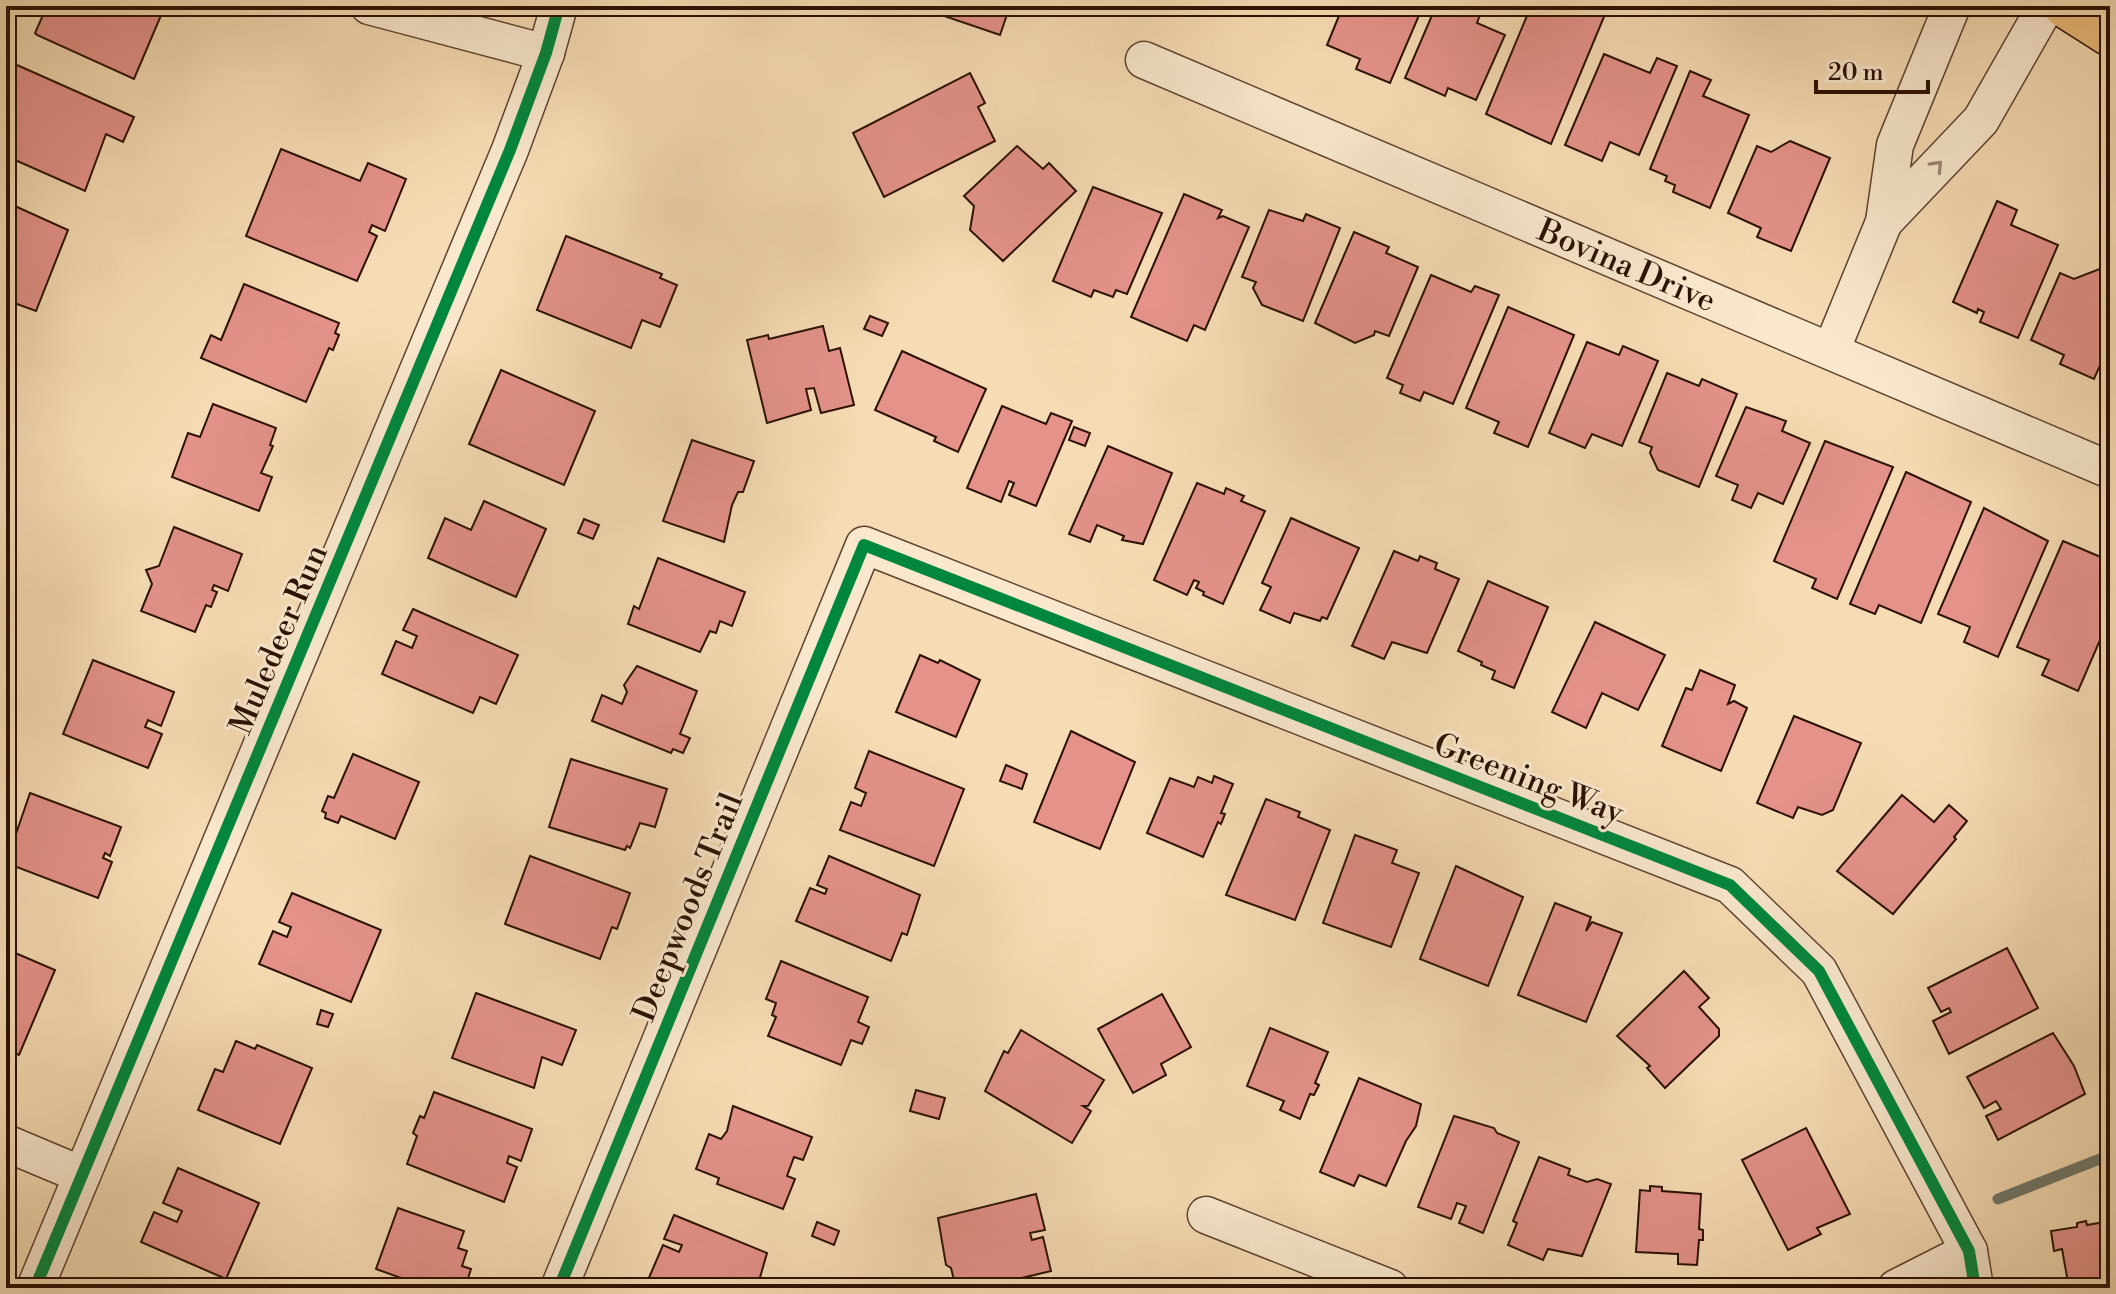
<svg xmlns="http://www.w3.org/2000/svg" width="2116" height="1294" font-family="'Libre Bodoni',serif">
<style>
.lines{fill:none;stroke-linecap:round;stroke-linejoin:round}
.stream{stroke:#6f776b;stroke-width:11}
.building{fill:#e4928a;stroke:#2b1104;stroke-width:2}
.minor-casing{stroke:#5e4430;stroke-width:39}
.major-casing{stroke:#2b1104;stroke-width:47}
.minor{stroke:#f9e8ce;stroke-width:36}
.major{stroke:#ebbe7a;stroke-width:44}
.cycleway-casing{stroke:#f9e8ce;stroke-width:17}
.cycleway{stroke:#00873e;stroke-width:12}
.oneway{stroke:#9c8773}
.labels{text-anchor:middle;stroke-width:6;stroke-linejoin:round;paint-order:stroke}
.street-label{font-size:32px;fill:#2b1104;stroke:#f9e8ce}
</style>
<rect width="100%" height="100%" fill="#f6dcb4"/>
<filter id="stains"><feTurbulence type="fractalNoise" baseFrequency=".0025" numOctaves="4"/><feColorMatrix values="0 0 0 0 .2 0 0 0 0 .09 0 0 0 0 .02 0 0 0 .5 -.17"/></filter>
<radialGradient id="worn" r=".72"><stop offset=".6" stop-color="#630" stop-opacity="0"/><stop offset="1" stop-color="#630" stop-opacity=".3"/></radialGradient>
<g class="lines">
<polyline class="stream" points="1998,1199 2110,1155"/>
</g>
<g class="building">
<polygon points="47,6 165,6 134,79 37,35 35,33"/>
<polygon points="719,6 750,6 746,16"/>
<polygon points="915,6 1010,6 1000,35"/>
<polygon points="1343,6 1423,6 1390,83 1356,69 1360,59 1327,45"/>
<polygon points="1436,6 1455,14 1459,6 1480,6 1483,7 1477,23 1505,35 1476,100 1448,88 1445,96 1405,78"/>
<polygon points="1531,6 1569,6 1578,9 1579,6 1591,6 1606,12 1551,144 1486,114"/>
<polygon points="1604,54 1650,73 1657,58 1677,66 1639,155 1610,142 1602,161 1565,145"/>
<polygon points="8,61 134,117 123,142 106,134 85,191 6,156"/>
<polygon points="1690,71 1711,80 1703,96 1749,115 1710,208 1673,192 1675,185 1665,181 1667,176 1650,169"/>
<polygon points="970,73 985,103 978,107 995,141 884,197 853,133"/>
<polygon points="1790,141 1830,158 1791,251 1757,237 1761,228 1728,213 1757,146 1771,152"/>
<polygon points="1017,146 1043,169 1049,163 1076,191 1003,261 970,230 974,206 964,196"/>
<polygon points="281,149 360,181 368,163 406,179 385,231 372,225 369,232 377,236 357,281 246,236"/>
<polygon points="1093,187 1162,213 1127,294 1116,290 1113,297 1094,290 1091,297 1053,281"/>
<polygon points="1184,194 1222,210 1218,218 1223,216 1249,227 1205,330 1194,325 1187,341 1131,317"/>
<polygon points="1997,201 2017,210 2011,225 2058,245 2018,338 1980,322 1984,312 1978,309 1977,313 1953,302"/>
<polygon points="6,202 68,230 36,311 6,300"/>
<polygon points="1269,210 1303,221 1306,214 1340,228 1303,321 1262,305 1253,288 1256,282 1242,277"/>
<polygon points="1354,232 1389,247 1386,253 1418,267 1389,336 1375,331 1374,335 1355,343 1315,323"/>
<polygon points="566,236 662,274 660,278 677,285 660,327 642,320 631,348 537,310"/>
<polygon points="2110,265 2110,343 2094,379 2060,364 2064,355 2031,340 2060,273 2074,279"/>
<polygon points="1431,275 1471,292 1475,286 1499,295 1453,404 1424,392 1420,401 1400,393 1403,385 1387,378"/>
<polygon points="244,284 339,323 335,333 339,335 333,350 329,348 306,402 201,358 211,335 221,340"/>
<polygon points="1508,307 1574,335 1528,447 1494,433 1499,422 1466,408"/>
<polygon points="870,316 888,323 882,336 864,329"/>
<polygon points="823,326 829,351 840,348 854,405 821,413 814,388 806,389 811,410 767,423 747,340 768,335 769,339"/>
<polygon points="1587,342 1619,355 1623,346 1658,361 1622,446 1592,434 1585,448 1549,433"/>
<polygon points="902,351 986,389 958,452 934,441 936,437 875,410"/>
<polygon points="501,370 595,411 564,485 469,444"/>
<polygon points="1667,373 1699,386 1702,379 1737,394 1699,487 1658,470 1650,453 1652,447 1639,442"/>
<polygon points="213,404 276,428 270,445 273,446 261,473 272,477 259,511 172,477 188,433 200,437"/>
<polygon points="1002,406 1046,424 1051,413 1072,421 1036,506 1009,495 1014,483 1009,481 1001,502 967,488"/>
<polygon points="1746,407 1786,421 1782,431 1810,443 1783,504 1758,493 1751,508 1732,500 1738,485 1716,476"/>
<polygon points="1074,427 1090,433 1085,446 1069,440"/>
<polygon points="692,440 754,461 743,492 738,492 732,505 724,542 663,521"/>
<polygon points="1825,441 1893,467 1837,599 1812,588 1816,579 1774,561"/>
<polygon points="1108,446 1172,473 1143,544 1122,540 1124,536 1097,525 1090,542 1069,534"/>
<polygon points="1906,472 1971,502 1921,623 1879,605 1875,614 1850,604"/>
<polygon points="1197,483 1224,494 1226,488 1244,496 1241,501 1265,511 1223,604 1203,595 1204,592 1196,588 1199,582 1194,580 1187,595 1154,580"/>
<polygon points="484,501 546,529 516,597 428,558 445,518 471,530"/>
<polygon points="1984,508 2048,541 1998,657 1964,642 1970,627 1938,614"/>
<polygon points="1291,518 1359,548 1327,619 1322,617 1320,621 1294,613 1290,623 1260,610 1271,587 1262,583"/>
<polygon points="584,519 599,525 593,539 578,533"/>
<polygon points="174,527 242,554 228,591 214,585 212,590 217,592 211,607 206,605 195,632 141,611 152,584 146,570 159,566"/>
<polygon points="2063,541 2110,561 2110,617 2078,691 2042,675 2049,660 2017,647"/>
<polygon points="1394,551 1418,561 1420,556 1437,563 1435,569 1459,579 1427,653 1392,642 1384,659 1352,646"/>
<polygon points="658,558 745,592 732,626 720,621 716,633 710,631 700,652 628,624 634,606 639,609"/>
<polygon points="1488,581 1548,607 1514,688 1492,679 1495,671 1481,665 1482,662 1458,651"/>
<polygon points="413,609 518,655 496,704 480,697 473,713 382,674 396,641 412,648 417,636 403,630"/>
<polygon points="1595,622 1665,655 1638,710 1602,693 1586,728 1552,712"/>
<polygon points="2110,650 2110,675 2100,671"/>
<polygon points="920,655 938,663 940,660 980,680 956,737 896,712"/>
<polygon points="93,660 174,692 161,726 148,720 145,727 162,734 148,768 63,734"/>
<polygon points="637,666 697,691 680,734 690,738 683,753 673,749 671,753 592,721 602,695 622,704 627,692 624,685"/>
<polygon points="1700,670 1735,685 1728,704 1734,701 1747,708 1721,771 1662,746 1686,688 1692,690"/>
<polygon points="1794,716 1861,743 1833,810 1822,815 1798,807 1793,818 1757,803"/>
<polygon points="1071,731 1135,762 1100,849 1034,822"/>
<polygon points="869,751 964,789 934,866 840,830 851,802 861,806 866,793 855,788"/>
<polygon points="353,754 419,782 395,839 341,816 338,823 325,818 326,813 322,811 328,796 334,798"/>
<polygon points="571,759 667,789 655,827 640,823 630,848 627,846 625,850 549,827"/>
<polygon points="1006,765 1027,774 1022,789 1000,781"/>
<polygon points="1214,776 1233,784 1221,813 1225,814 1221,824 1218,822 1203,857 1147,833 1170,778 1194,787 1198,777 1212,783"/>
<polygon points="30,793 121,827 110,856 105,853 103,858 112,862 98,898 6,863"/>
<polygon points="1902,795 1934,822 1949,805 1967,821 1954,837 1956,839 1893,914 1837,871"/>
<polygon points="1266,799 1300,812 1298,817 1330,830 1295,920 1226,895"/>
<polygon points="1355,835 1397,850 1392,863 1419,873 1391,947 1323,923"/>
<polygon points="530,856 630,893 617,929 612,927 600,959 505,924"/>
<polygon points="829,856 920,895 907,935 902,933 891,961 796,921 810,888 825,894 827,889 817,885"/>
<polygon points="1456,866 1523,897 1488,986 1420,959"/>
<polygon points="292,893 381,930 351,1002 259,964 273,931 287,937 291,927 279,922"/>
<polygon points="1555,903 1591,917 1586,931 1592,922 1622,933 1586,1022 1518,995"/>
<polygon points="2007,948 2038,1008 1949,1054 1933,1021 1951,1012 1949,1008 1941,1012 1928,988"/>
<polygon points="6,949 55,970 19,1055 6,1049"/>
<polygon points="781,961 868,997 858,1022 869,1027 862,1044 851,1040 841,1065 768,1036 776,1017 772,1015 776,1003 766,999"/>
<polygon points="1684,971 1709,998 1699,1007 1719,1029 1719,1036 1665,1088 1647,1068 1650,1066 1617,1036"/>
<polygon points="476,993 576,1030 562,1065 542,1057 534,1088 452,1058"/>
<polygon points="1162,994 1191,1047 1161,1064 1166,1075 1133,1093 1098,1029"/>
<polygon points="321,1010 333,1014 328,1027 317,1024"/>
<polygon points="1270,1028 1328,1052 1315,1083 1319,1085 1314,1095 1310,1094 1300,1119 1280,1110 1284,1101 1247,1086"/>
<polygon points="1021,1030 1104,1080 1088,1106 1083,1106 1091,1111 1072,1143 985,1091 1004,1051 1008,1053"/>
<polygon points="2053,1033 2074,1066 2085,1094 1998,1140 1986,1116 2001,1109 1996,1101 1984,1108 1967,1077"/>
<polygon points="236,1041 255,1049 257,1045 312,1068 280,1144 198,1110 215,1069 223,1072"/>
<polygon points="1359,1078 1421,1104 1416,1126 1406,1141 1386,1186 1359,1175 1354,1186 1320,1172"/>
<polygon points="916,1090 945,1098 939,1119 910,1111"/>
<polygon points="434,1092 532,1129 521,1161 509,1156 507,1163 517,1167 504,1202 407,1164 417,1136 413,1133 420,1116 424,1118"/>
<polygon points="733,1106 812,1137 803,1160 794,1157 787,1176 795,1179 783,1209 717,1184 719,1178 696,1169 709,1134 721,1139 727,1131"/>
<polygon points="1454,1116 1494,1128 1497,1133 1519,1142 1483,1233 1459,1223 1466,1206 1457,1203 1451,1219 1418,1207"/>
<polygon points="1806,1128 1850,1214 1817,1228 1821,1234 1788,1250 1742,1160"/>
<polygon points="1539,1157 1570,1169 1568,1175 1587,1182 1597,1179 1611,1184 1582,1256 1548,1249 1543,1260 1508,1245 1517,1223 1513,1221"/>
<polygon points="178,1168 259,1203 226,1279 141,1242 154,1212 177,1222 182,1211 163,1203"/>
<polygon points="1650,1186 1662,1187 1662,1191 1701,1194 1699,1229 1703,1230 1703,1240 1699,1240 1697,1265 1678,1264 1678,1254 1636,1252 1640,1190 1650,1191"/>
<polygon points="1036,1194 1045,1230 1030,1233 1032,1240 1043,1237 1051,1271 980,1288 956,1288 951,1268 946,1265 938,1218"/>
<polygon points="398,1208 464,1231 458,1248 467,1251 462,1266 471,1269 465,1288 429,1288 376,1269"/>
<polygon points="674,1215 767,1253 757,1288 668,1288 648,1280 663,1245 679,1252 682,1245 664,1239"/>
<polygon points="2086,1221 2087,1225 2110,1221 2110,1282 2069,1288 2062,1249 2054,1251 2051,1231 2077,1227 2077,1223"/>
<polygon points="817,1222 839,1231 834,1245 812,1236"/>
</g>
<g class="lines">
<g class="minor-casing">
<g id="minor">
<polyline points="369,6 546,53"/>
<polyline points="1144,60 2110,470"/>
<polyline points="1884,222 1981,120 2046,6"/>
<polyline points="1831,351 1884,222 1895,145 1952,6"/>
<polyline points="6,1143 82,1175"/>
<polyline points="1206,1215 1390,1288"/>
<polyline points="35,1288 510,150 546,53 559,6"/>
<polyline points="559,1288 864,545 1730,885 1819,971 1969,1251 1975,1288"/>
<polyline points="1896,1288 1969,1251"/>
</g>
</g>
<g class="major-casing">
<polyline id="major" points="2066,6 2110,34"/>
</g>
<use href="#minor" class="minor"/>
<use href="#major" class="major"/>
<g class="cycleway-casing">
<g id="cycleway">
<polyline points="35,1288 510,150 546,53 559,6"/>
<polyline points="559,1288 864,545 1730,885 1819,971 1969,1251 1975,1288"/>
</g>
</g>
<use href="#cycleway" class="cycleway"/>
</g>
<defs><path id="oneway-chevron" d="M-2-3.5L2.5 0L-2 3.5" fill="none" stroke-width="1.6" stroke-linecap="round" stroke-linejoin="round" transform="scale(2)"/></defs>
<use class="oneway" href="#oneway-chevron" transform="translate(1937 166) rotate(-47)"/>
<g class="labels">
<g class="street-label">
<text transform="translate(1627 265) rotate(23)" y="11">Bovina Drive</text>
<text transform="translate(278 639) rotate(-67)" y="11">Muledeer Run</text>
<text transform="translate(1529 778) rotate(21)" y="11">Greening Way</text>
<text transform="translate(687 907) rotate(-68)" y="11">Deepwoods Trail</text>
</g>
</g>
<rect width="2116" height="1294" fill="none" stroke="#f6dcb4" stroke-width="32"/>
<rect x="8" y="8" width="2100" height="1278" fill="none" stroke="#2b1104" stroke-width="4"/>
<rect x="16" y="16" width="2084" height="1262" fill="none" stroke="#2b1104" stroke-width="2"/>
<path d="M1816 80v12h112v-12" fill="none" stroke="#2b1104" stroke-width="4"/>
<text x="1828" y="80" font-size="24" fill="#2b1104" stroke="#f9e8ce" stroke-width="6" paint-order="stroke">20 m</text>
<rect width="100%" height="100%" filter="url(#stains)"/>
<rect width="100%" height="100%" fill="url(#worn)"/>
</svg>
